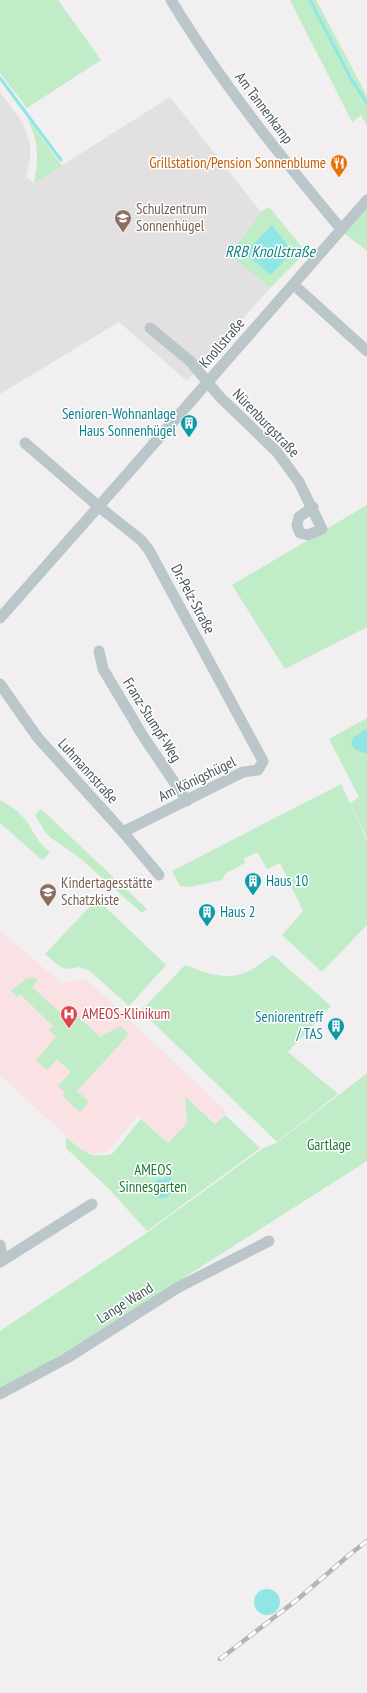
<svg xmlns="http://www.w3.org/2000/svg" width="367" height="1693" font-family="'PT Sans Narrow',sans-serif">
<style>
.education{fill:#e2e0e1}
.medical{fill:#f9e1e4}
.green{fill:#c0ecc8}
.water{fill:#90e6e5}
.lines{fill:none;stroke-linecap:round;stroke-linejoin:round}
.stream{stroke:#90e6e5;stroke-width:3}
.minor{stroke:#bbc6cb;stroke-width:11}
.rail-casing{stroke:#b1b6b9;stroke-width:4.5}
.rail{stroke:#fff;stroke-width:3;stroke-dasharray:9;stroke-linecap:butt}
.labels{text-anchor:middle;stroke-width:3;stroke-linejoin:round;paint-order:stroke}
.street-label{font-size:15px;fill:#48565b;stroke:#fff}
.food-label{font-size:15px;fill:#c56008;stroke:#fff;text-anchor:end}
.education-label{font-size:15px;fill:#785e54;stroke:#fff;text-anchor:start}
.culture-label{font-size:15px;fill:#0d838f;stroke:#fff;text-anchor:end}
.health-label{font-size:15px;fill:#be3a42;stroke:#fff;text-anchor:start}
.park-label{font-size:15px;fill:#1d7837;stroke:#fff}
.water-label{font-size:16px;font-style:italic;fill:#158383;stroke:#fff}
</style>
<rect width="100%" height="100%" fill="#f1efef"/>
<polygon class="education" points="0,92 18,116 26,130 30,144 30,159 26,177 34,183 170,97 261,212 230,255 270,288 187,381 119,322 0,394"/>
<polygon class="medical" points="0,931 61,983 86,979 227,1112 216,1123 184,1095 187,1124 169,1143 138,1115 109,1150 96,1154 83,1151 0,1075"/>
<g class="green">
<polygon points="0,0 58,0 101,60 27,108 0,73"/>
<polygon points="290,0 316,0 367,96 367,125 361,115 352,122"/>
<path d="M 27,117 L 62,166 L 34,183 C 39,155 39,144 27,117 Z"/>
<polygon points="269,207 306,252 270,288 230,255 261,212"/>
<polygon points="367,208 367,251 344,233"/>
<polygon points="367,505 367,627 285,669 232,585"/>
<polygon points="367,718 367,839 350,803 359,797 329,739"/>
<polygon points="341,784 367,841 367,925 322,972 282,935 303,911 280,863 267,869 257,852 243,859 245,863 226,873 222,880 189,887 180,886 172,871"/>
<polygon points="0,800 16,810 26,820 38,840 50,853 42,860 0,823"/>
<polygon points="41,809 147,909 142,913 81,859 51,838 45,832 35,815"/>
<polygon points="97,899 166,965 129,1006 90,971 80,967 67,969 59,966 45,954"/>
<path d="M 273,955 L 331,1006 L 288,1052 L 338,1094 L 277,1142 L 141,1011 L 185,965 C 206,973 225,981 247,972 C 256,968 265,960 273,955 Z"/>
<polygon points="27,978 34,978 38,980 32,987 62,1014 68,1007 100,1037 120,1026 129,1034 77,1091 89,1102 80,1112 62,1096 65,1092 58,1086 71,1072 57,1059 47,1070 36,1060 56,1037 49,1030 53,1026 20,994 17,997 11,991"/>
<polygon points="367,1073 367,1161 50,1363 0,1391 0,1331 145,1234 262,1149 278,1142"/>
<path d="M 185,1096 L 215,1124 L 225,1115 L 260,1148 L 147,1231 L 110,1190 L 66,1148 L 66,1137 C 84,1151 88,1159 112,1154 L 141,1119 L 168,1143 L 187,1123 Z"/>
</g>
<g class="water">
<polygon points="272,225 293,252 270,275 245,253"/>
<polygon points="367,728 367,754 355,750 351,744 353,738"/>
<polygon points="168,1175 173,1180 170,1185 172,1192 166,1198 158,1198 150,1190 157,1179 164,1179"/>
<circle cx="267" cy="1602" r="13"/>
</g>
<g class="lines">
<g class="stream">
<polyline points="310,0 351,79 367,103"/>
<polyline points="0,78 61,160"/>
</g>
<g class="minor">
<path d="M 171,0 C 219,80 281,157 341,229"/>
<polyline points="294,285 367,351"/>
<polyline points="150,328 190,361 219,396 277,452 299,482 322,529 308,535 300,533 297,525 299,517 313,507"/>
<polyline points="25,443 98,506 141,540 149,550 263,761 258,770 243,772 123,832"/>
<polyline points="0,618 129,472 367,200"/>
<polyline points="99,651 103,669 143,736 187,801"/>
<polyline points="0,684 38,738 123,832 159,875"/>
<polyline points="0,1245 1,1249 0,1255"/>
<polyline points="0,1262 92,1204"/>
<polyline points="0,1394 67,1358 177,1288 269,1241"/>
</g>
<g class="rail-casing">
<polyline id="rail" points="220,1659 298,1599 349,1555 367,1541"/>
</g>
<use href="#rail" class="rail"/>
</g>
<defs>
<g id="restaurant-pin" transform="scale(0.9)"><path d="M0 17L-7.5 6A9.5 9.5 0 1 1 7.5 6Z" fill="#e8710a" stroke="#fff"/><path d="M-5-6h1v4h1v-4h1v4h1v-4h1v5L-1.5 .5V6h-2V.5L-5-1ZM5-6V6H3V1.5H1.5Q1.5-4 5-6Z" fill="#fff"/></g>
<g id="school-pin" transform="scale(0.9)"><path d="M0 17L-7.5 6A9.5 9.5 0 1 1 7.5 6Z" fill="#8d6e63" stroke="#fff"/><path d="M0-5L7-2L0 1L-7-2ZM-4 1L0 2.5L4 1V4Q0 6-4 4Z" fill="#fff"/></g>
<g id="building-pin" transform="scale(0.9)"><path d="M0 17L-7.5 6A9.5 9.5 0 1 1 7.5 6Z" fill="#0f9aa8" stroke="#fff"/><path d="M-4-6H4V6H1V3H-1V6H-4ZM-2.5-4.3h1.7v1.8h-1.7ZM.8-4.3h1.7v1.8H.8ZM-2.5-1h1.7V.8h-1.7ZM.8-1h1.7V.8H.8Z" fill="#fff"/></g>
<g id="hospital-pin" transform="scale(0.9)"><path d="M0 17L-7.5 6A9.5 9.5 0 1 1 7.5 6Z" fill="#e0444e" stroke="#fff"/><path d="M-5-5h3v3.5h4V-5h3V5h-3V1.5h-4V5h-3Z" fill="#fff"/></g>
</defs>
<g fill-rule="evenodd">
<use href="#restaurant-pin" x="339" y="163"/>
<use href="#school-pin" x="123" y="218"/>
<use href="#building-pin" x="189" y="423"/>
<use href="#building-pin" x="253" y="881"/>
<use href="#school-pin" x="48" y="892"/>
<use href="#building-pin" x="207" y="912"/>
<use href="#hospital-pin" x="69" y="1014"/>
<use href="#building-pin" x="336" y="1026"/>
</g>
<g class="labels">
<g class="street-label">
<text transform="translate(264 108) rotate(53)" y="5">Am Tannenkamp</text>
<text transform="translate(222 343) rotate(-49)" y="5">Knollstraße</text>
<text transform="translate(266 423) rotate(46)" y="5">Nürenburgstraße</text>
<text transform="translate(193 599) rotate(62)" y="5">Dr.-Pelz-Straße</text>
<text transform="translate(152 720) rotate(58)" y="5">Franz-Stumpf-Weg</text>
<text transform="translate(88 771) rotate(48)" y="5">Luhmannstraße</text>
<text transform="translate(197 779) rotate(-26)" y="5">Am Königshügel</text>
<text transform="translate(125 1303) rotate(-32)" y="5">Lange Wand</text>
</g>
<g class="food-label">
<text x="326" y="168">Grillstation/Pension Sonnenblume</text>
</g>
<g class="education-label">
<text x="136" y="214">Schulzentrum<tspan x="136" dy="17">Sonnenhügel</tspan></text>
<text x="61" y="888">Kindertagesstätte<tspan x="61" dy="17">Schatzkiste</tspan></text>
</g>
<g class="culture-label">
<text x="176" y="419">Senioren-Wohnanlage<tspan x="176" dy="17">Haus Sonnenhügel</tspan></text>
<text x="266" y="886" text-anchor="start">Haus 10</text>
<text x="220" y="917" text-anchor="start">Haus 2</text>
<text x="323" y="1022">Seniorentreff<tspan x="323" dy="17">/ TAS</tspan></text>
</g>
<g class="health-label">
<text x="82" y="1019">AMEOS-Klinikum</text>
</g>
<g class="park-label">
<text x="329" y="1150">Gartlage</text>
<text x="153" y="1175">AMEOS<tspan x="153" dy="17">Sinnesgarten</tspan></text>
</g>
<g class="water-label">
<text x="270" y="257">RRB Knollstraße</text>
</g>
</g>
</svg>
